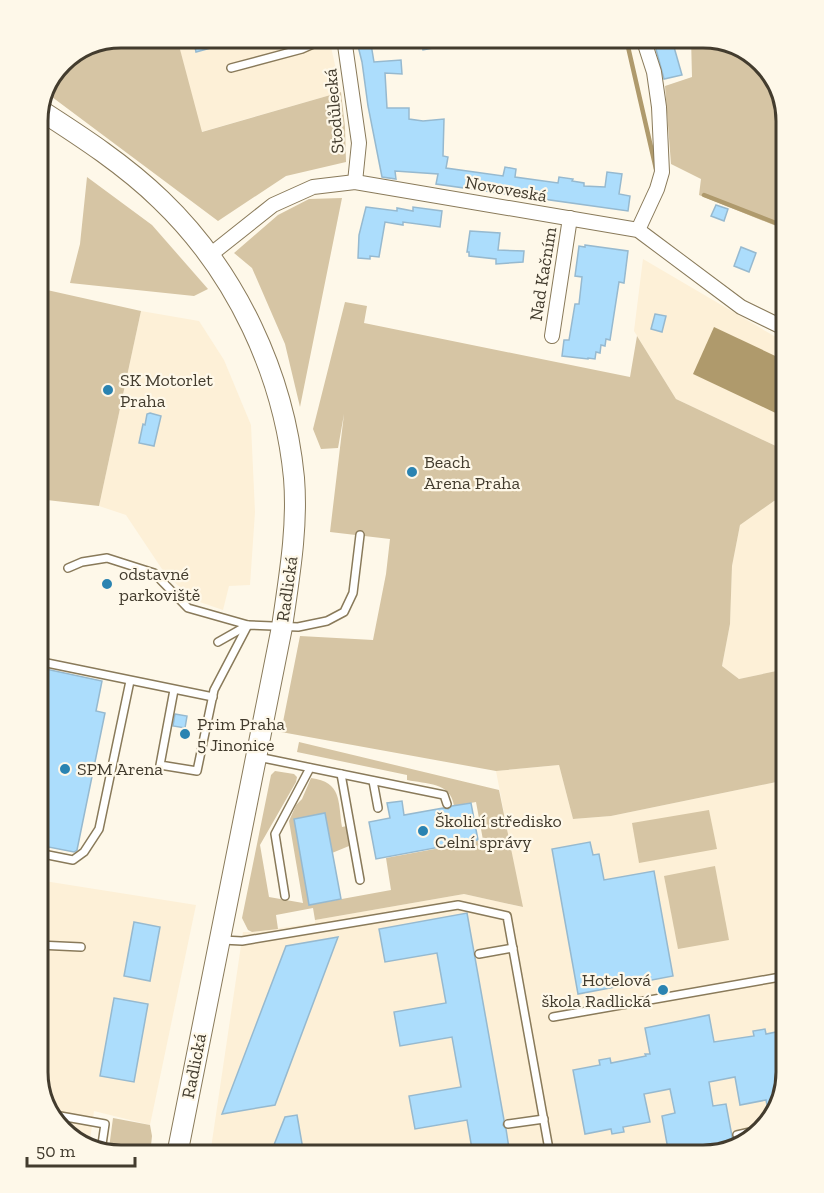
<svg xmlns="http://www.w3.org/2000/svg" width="824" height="1193" font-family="'Zilla Slab',serif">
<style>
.built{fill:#fdf0d7}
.green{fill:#d6c5a4}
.water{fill:#af9a6c}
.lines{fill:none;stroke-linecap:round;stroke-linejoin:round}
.stream{stroke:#af9a6c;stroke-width:4.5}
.building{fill:#acddfc;stroke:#96b9cf;stroke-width:1.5}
.service-casing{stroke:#897a5a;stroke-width:10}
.minor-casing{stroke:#897a5a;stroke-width:16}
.secondary-casing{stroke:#897a5a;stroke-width:22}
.service{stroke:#fff;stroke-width:7}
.minor{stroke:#fff;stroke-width:14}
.secondary{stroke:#fff;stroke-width:20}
.poi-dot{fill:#2a83b1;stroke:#fef8e9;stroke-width:2}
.labels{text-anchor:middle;stroke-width:4.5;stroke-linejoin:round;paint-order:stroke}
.street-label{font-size:18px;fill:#433c2e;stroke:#fef8e9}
.poi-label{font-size:18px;fill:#433c2e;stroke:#fef8e9;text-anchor:start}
.rim{fill:none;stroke:#433c2e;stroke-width:3}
</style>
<rect width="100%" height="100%" fill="#fef8e9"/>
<g class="built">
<polygon points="177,38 329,38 341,92 201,132"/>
<polygon points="643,259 786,343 786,445 778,447 676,399 634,331"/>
<polygon points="141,311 199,321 224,360 251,425 255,512 250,585 229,586 223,610 191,599 162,569 126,515 99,506"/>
<polygon points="786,497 786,669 739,679 722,666 730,624 732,566 740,525 774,501"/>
<polygon points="559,765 573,819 611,816 786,780 786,1073 775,1114 745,1145 704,1155 210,1155 243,932 252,932 315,923 315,920 464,894 522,907 496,771"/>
<polygon points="38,880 196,905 150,1125 94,1111 89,1147 79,1144 48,1114 38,1072"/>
</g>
<g class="green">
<polygon points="121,38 177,38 202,132 341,92 345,127 346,162 286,176 218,221 48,94 66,58"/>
<polygon points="691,38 708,38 749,51 776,79 786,121 786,230 699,195 701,179 671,164 665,86 692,77"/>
<polygon points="87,177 152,225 208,289 194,296 70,283 80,244"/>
<polygon points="342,198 300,407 285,344 252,268 234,253 278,215 309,199"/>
<polygon points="38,288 141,311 99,506 38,499"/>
<polygon points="345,302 367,306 364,323 630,377 637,336 676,399 778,447 786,445 786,497 774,501 740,525 732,566 730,624 722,666 739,679 786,669 786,780 611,816 573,819 559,765 496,771 281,732 300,636 373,640 386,574 390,539 330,532 344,414 338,448 321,449 313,429"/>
<path d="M 299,742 L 499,790 L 523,907 L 464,894 L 315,920 L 313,908 L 276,915 L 278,929 L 252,932 L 248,930 L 242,918 L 271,775 L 275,771 L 294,774 L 297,777 L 296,782 L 260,845 L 269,897 L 303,903 L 289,821 L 296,805 L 302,799 L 311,778 C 342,782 338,801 342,827 L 347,826 L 349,846 L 332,853 L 325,813 L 294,819 L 309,905 L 391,890 L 386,858 L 483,840 L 476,802 L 454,806 C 451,782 426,784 407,780 L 407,775 L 297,752 Z"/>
<polygon points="709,810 717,849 639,863 632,823"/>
<polygon points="715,866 729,940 678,949 664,876"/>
<polygon points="113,1118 150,1125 152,1136 150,1155 127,1155 127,1151 109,1148"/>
</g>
<polygon class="water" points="714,327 786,361 786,412 784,417 693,374"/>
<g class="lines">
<g class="stream">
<polyline points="626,38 656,169"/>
<polyline points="704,195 786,227"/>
</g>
</g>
<g class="building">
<polygon points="193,38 235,38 236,41 196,52"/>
<polygon points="356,38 370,38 374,62 401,60 402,74 385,73 387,108 409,108 409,119 423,121 444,119 443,156 448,157 446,168 503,176 505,167 516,169 515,177 558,183 559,177 573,179 572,181 584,183 584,186 605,187 607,172 622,174 619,194 630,196 628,211 436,184 438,174 395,171 396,179 382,177 368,106 362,62"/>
<polygon points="420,38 459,38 460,43 423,50"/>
<polygon points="653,38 667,38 668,41 672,40 682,75 664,79"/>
<polygon points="716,205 728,209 724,221 711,216"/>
<polygon points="366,207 397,211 397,208 413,211 413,207 442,211 440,227 403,222 403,225 385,222 379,257 370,256 370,259 358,258 359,235"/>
<polygon points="470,231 500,233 498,250 524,251 523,262 496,264 496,259 469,256 469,252 467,252"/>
<polygon points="585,245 628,251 624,283 619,282 610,340 606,339 605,346 601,345 600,353 596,352 595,359 588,358 588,359 562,356 564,340 569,340 575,304 579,304 582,277 575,276 579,246 585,247"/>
<polygon points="741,247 756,253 749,272 734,266"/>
<polygon points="655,314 666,316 662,332 651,329"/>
<polygon points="150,413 161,416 154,446 139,443 143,424 145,425 147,414"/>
<polygon points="41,668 102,681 96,711 105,713 77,850 74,852 38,845 38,685"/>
<polygon points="175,714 187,716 185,728 173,726"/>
<polygon points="402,801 404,815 443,808 448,809 452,806 471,803 478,840 376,859 369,822 390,818 387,803"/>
<polygon points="325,813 341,899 309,905 294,819"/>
<polygon points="590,842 593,855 599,854 604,880 654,871 673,976 578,994 552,849"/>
<polygon points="467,913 504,1120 503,1125 506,1129 510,1155 473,1155 467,1120 415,1129 409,1096 461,1087 452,1037 400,1046 394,1012 446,1003 437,953 385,962 379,929"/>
<polygon points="134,922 160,927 150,981 124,976"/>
<polygon points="338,937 275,1105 222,1114 286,946"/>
<polygon points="114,998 148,1004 134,1082 100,1076"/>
<polygon points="709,1015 714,1042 754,1036 753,1031 765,1029 766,1034 786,1030 786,1073 778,1103 767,1105 766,1100 740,1105 735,1077 709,1082 713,1106 726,1104 734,1147 704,1155 669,1155 662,1116 675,1113 670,1089 644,1094 650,1122 623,1127 624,1132 612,1134 611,1129 585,1134 573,1070 600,1065 599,1060 610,1058 611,1063 646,1056 645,1054 650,1054 645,1028"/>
<polygon points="297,1115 304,1155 270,1155 285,1117"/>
</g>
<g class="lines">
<g class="service-casing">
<g id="service">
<polyline points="231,68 302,49 327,38"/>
<polyline points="68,568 82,562 107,558 154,573 188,608 248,625 214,690 197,771 160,765 174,690"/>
<polyline points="218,642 248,625 298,627 327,621 344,612 353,593 360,535"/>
<polyline points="47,663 213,697"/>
<polyline points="258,757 444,795 447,804"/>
<polyline points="341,774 360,880"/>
<polyline points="373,781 378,808"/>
<polyline points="38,853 73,860 84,852 99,829 130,681"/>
<polyline points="285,896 275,834 310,768"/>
<polyline points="222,940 242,941 458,905 507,916 550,1155"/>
<polyline points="38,945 81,947"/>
<polyline points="479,954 513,948"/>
<polyline points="553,1017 786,976"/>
<polyline points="49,1114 105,1124 101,1151"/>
<polyline points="508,1124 544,1119"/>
<polyline points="737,1135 759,1130"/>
</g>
</g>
<g class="minor-casing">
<g id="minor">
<polyline points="344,38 359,143 355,182"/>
<polyline points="638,230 657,189 662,172 659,107 654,72 643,38"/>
<polyline points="210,255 273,205 313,187 355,182 638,230 741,307 786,329"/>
<polyline points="552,336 570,218"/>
</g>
</g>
<g class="secondary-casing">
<path id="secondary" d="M 40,110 C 82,137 125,165 161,200 C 236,272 284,374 294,478 C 298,528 289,578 282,627 L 177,1155"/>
</g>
<use href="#service" class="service"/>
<use href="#minor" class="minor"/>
<use href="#secondary" class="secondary"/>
</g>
<g class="poi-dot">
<circle cx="108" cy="390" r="6"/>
<circle cx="412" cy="472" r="6"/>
<circle cx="107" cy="584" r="6"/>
<circle cx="185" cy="734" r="6"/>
<circle cx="65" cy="769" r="6"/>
<circle cx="423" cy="831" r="6"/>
<circle cx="663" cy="990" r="6"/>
</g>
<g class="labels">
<g class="street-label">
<text transform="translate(334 111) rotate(-95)" y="6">Stodůlecká</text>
<text transform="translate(506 189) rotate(10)" y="6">Novoveská</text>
<text transform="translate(543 274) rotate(-81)" y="6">Nad Kačním</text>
<text transform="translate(287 589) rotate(-82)" y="6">Radlická</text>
<text transform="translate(194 1066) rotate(-79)" y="6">Radlická</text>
</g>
<g class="poi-label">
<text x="120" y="386">SK Motorlet<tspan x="120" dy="21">Praha</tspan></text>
<text x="424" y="468">Beach<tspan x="424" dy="21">Arena Praha</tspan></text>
<text x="119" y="580">odstavné<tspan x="119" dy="21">parkoviště</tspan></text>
<text x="197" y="730">Prim Praha<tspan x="197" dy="21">5 Jinonice</tspan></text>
<text x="77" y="775">SPM Arena</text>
<text x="435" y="827">Školicí středisko<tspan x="435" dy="21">Celní správy</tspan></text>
<text x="651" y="986" text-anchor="end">Hotelová<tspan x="651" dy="21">škola Radlická</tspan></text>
</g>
</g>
<path d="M0 0H824V1193H0ZM121 48H703A73 73 0 0 1 776 121V1072A73 73 0 0 1 703 1145H121A73 73 0 0 1 48 1072V121A73 73 0 0 1 121 48Z" fill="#fef8e9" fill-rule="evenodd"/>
<path class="rim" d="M121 48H703A73 73 0 0 1 776 121V1072A73 73 0 0 1 703 1145H121A73 73 0 0 1 48 1072V121A73 73 0 0 1 121 48Z"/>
<path d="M27 1157v9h108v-9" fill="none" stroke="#433c2e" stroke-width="3"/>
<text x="36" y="1157" font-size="18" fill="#433c2e" stroke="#fef8e9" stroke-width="4.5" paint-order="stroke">50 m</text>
</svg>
